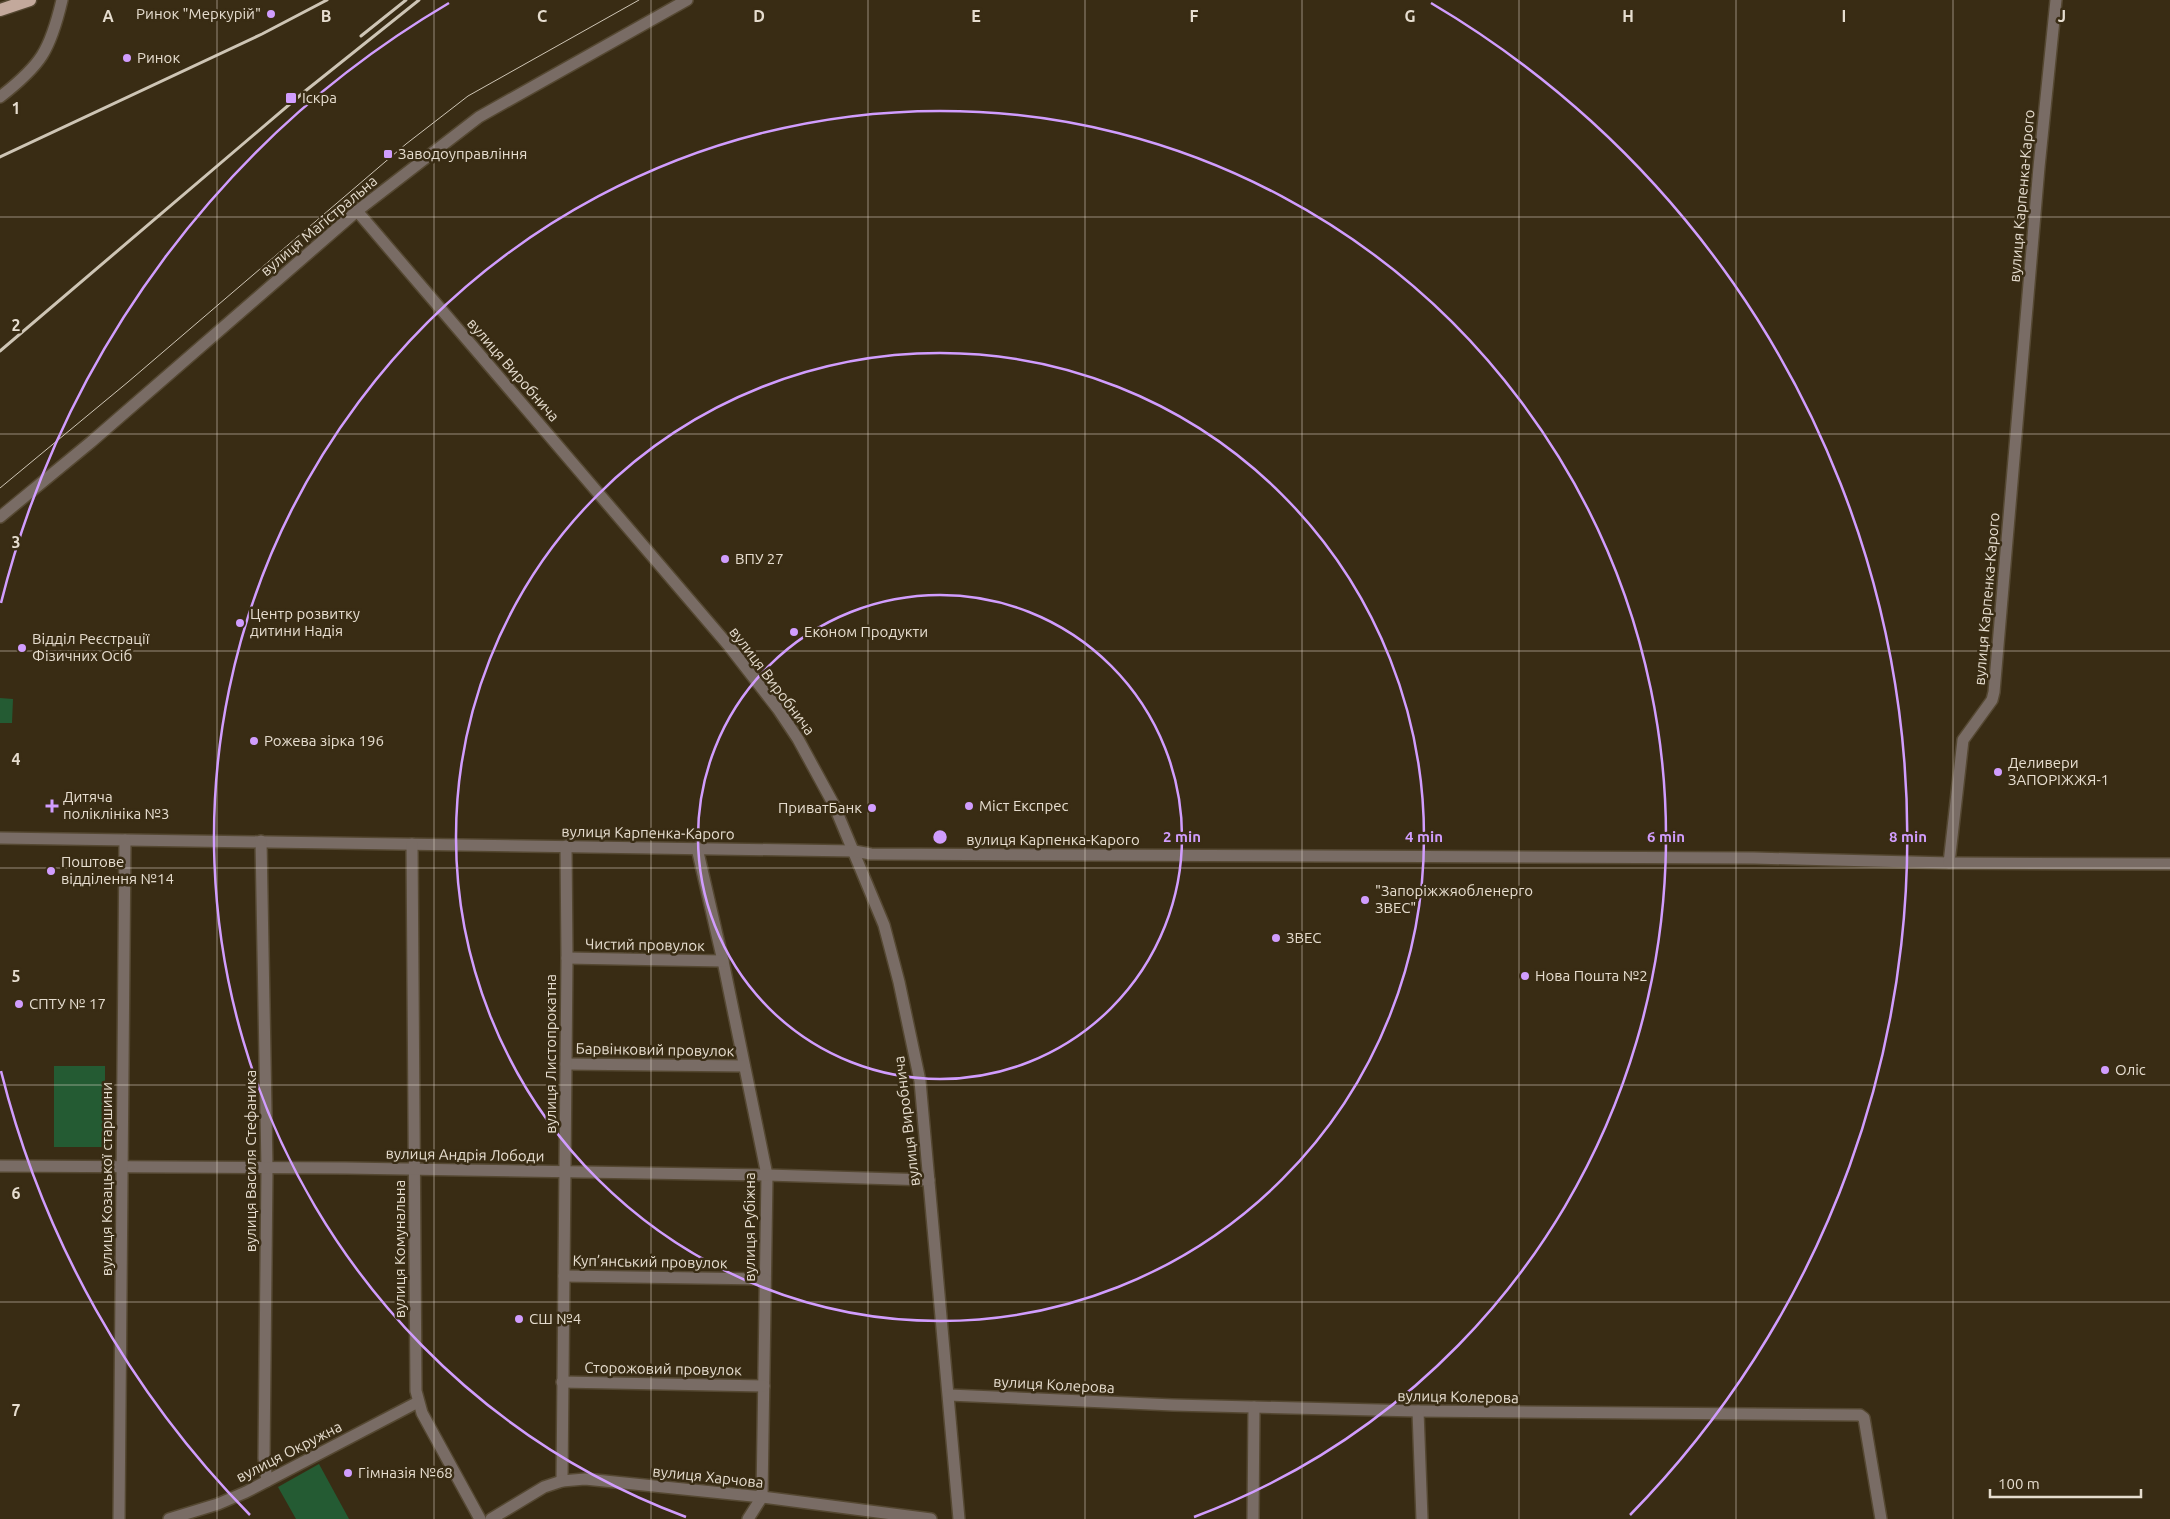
<svg xmlns="http://www.w3.org/2000/svg" width="2170" height="1519" font-family="Ubuntu,sans-serif">
<style>
.green{fill:#245b33}
.lines{fill:none;stroke-linecap:round;stroke-linejoin:round}
.minor-casing{stroke:#554832;stroke-width:14}
.major-casing{stroke:#554832;stroke-width:15}
.minor{stroke:#796c65;stroke-width:11}
.major{stroke:#c3a99c;stroke-width:12}
.tram{stroke:#cec5b5;stroke-width:1}
.rail{stroke:#cec5b5;stroke-width:3}
.grid{fill:none;stroke:#e6ddcf;stroke-width:1;stroke-opacity:0.55}
.ring{fill:none;stroke:#d19dfe;stroke-width:2.5}
.poi-dot{fill:#d19dfe;stroke:#392c14;stroke-width:2}
.labels{text-anchor:middle;stroke-width:5;stroke-linejoin:round;paint-order:stroke}
.poi-label{font-size:15px;fill:#e6ddcf;stroke:#392c14;text-anchor:start}
.street-label{font-size:15px;fill:#e6ddcf;stroke:#392c14}
.grid-label{font-size:16px;text-anchor:middle;font-weight:bold;fill:#e6ddcf;stroke:#392c14;stroke-width:5;stroke-linejoin:round;paint-order:stroke}
.centre{fill:#d19dfe;stroke:#392c14;stroke-width:2.5}
.ring-label{font-size:15px;text-anchor:middle;font-weight:bold;fill:#d19dfe;stroke:#392c14;stroke-width:5;stroke-linejoin:round;paint-order:stroke}
</style>
<rect width="100%" height="100%" fill="#392c14"/>
<g class="green">
<polygon points="0,698 13,699 12,723 0,723"/>
<rect x="54" y="1066" width="51" height="81"/>
<polygon points="319,1464 349,1519 296,1519 278,1487"/>
</g>
<g class="lines">
<g class="minor-casing">
<g id="minor">
<path d="M 0,97 C 41,65 50,51 62,0"/>
<polyline points="357,211 729,646 778,709 798,739 834,805 884,925 899,982 920,1081 959,1519"/>
<polyline points="0,517 91,442 357,211 479,117 687,0"/>
<polyline points="0,838 854,851 871,854 1754,858 1949,863 1963,740 1992,700 1994,692 2039,167 2056,0"/>
<polyline points="261,841 267,1168 264,1458 267,1481"/>
<polyline points="412,844 416,1391 422,1413 480,1519"/>
<polyline points="697,848 723,961 767,1175 762,1497 748,1519"/>
<polyline points="1949,863 2170,864"/>
<polyline points="567,958 723,961"/>
<polyline points="566,1064 744,1066"/>
<polyline points="0,1166 346,1168 767,1175 929,1180"/>
<polyline points="564,1276 765,1279"/>
<polyline points="562,1382 764,1386"/>
<polyline points="949,1395 1173,1405 1418,1411 1860,1415 1864,1418 1881,1519"/>
<polyline points="1418,1411 1422,1519"/>
<polyline points="562,1481 567,958 566,846"/>
<polyline points="119,1519 125,840"/>
<polyline points="169,1519 218,1504 246,1492 418,1402"/>
<polyline points="491,1519 544,1487 562,1481 585,1479 762,1497 931,1519"/>
<polyline points="1253,1519 1254,1407"/>
</g>
</g>
<g class="major-casing">
<polyline id="major" points="0,10 30,0"/>
</g>
<use href="#minor" class="minor"/>
<use href="#major" class="major"/>
<polyline class="tram" points="0,488 128,382 406,144 468,96 639,0"/>
<g class="rail">
<polyline points="361,36 406,0"/>
<polyline points="0,157 262,34 327,0"/>
<polyline points="0,351 304,92 419,0"/>
</g>
</g>
<path class="grid" d="M 217,0 L 217,1519M 434,0 L 434,1519M 651,0 L 651,1519M 868,0 L 868,1519M 1085,0 L 1085,1519M 1302,0 L 1302,1519M 1519,0 L 1519,1519M 1736,0 L 1736,1519M 1953,0 L 1953,1519M 0,217 L 2170,217M 0,434 L 2170,434M 0,651 L 2170,651M 0,868 L 2170,868M 0,1085 L 2170,1085M 0,1302 L 2170,1302"/>
<g class="ring">
<circle cx="940" cy="837" r="242"/>
<circle cx="940" cy="837" r="484"/>
<path d="M686 1517A726 726 0 1 1 1194 1517"/>
<path d="M250 1515A968 968 0 0 1 1 1071M1 603A968 968 0 0 1 449 3M1431 3A968 968 0 0 1 1630 1515"/>
</g>
<g class="poi-dot">
<circle cx="271" cy="14" r="5"/>
<circle cx="127" cy="58" r="5"/>
<rect x="285" y="92" width="12" height="12" rx="2.5"/>
<rect x="383" y="149" width="10" height="10" rx="2.5"/>
<circle cx="725" cy="559" r="5"/>
<circle cx="240" cy="623" r="5"/>
<circle cx="794" cy="632" r="5"/>
<circle cx="22" cy="648" r="5"/>
<circle cx="254" cy="741" r="5"/>
<circle cx="1998" cy="772" r="5"/>
<path d="M49.5 798.5h5v5h5v5h-5v5h-5v-5h-5v-5h5z"/>
<circle cx="969" cy="806" r="5"/>
<circle cx="872" cy="808" r="5"/>
<circle cx="51" cy="871" r="5"/>
<circle cx="1365" cy="900" r="5"/>
<circle cx="1276" cy="938" r="5"/>
<circle cx="1525" cy="976" r="5"/>
<circle cx="19" cy="1004" r="5"/>
<circle cx="2105" cy="1070" r="5"/>
<circle cx="519" cy="1319" r="5"/>
<circle cx="348" cy="1473" r="5"/>
</g>
<g class="labels">
<g class="poi-label">
<text x="261" y="19" text-anchor="end">Ринок "Меркурій"</text>
<text x="137" y="63">Ринок</text>
<text x="302" y="103">Іскра</text>
<text x="398" y="159">Заводоуправління</text>
<text x="735" y="564">ВПУ 27</text>
<text x="250" y="619">Центр розвитку<tspan x="250" dy="17">дитини Надія</tspan></text>
<text x="804" y="637">Економ Продукти</text>
<text x="32" y="644">Відділ Реєстрації<tspan x="32" dy="17">Фізичних Осіб</tspan></text>
<text x="264" y="746">Рожева зірка 196</text>
<text x="2008" y="768">Деливери<tspan x="2008" dy="17">ЗАПОРІЖЖЯ-1</tspan></text>
<text x="63" y="802">Дитяча<tspan x="63" dy="17">поліклініка №3</tspan></text>
<text x="979" y="811">Мiст Експрес</text>
<text x="862" y="813" text-anchor="end">ПриватБанк</text>
<text x="61" y="867">Поштове<tspan x="61" dy="17">відділення №14</tspan></text>
<text x="1375" y="896">"Запоріжжяобленерго<tspan x="1375" dy="17">ЗВЕС"</tspan></text>
<text x="1286" y="943">ЗВЕС</text>
<text x="1535" y="981">Нова Пошта №2</text>
<text x="29" y="1009">СПТУ № 17</text>
<text x="2115" y="1075">Оліс</text>
<text x="529" y="1324">СШ №4</text>
<text x="358" y="1478">Гімназія №68</text>
</g>
<g class="street-label">
<text transform="translate(2022 196) rotate(-85)" y="5">вулиця Карпенка-Карого</text>
<text transform="translate(319 226) rotate(-40)" y="5">вулиця Магістральна</text>
<text transform="translate(513 370) rotate(49)" y="5">вулиця Виробнича</text>
<text transform="translate(1987 599) rotate(-85)" y="5">вулиця Карпенка-Карого</text>
<text transform="translate(772 681) rotate(53)" y="5">вулиця Виробнича</text>
<text transform="translate(648 833) rotate(1)" y="5">вулиця Карпенка-Карого</text>
<text x="1053" y="845">вулиця Карпенка-Карого</text>
<text transform="translate(645 945) rotate(1)" y="5">Чистий провулок</text>
<text transform="translate(655 1050) rotate(1)" y="5">Барвінковий провулок</text>
<text transform="translate(551 1054) rotate(-90)" y="5">вулиця Листопрокатна</text>
<text transform="translate(907 1121) rotate(-97)" y="5">вулиця Виробнича</text>
<text transform="translate(465 1155) rotate(1)" y="5">вулиця Андрія Лободи</text>
<text transform="translate(251 1161) rotate(-90)" y="5">вулиця Василя Стефаника</text>
<text transform="translate(107 1179) rotate(-90)" y="5">вулиця Козацької старшини</text>
<text transform="translate(750 1227) rotate(-90)" y="5">вулиця Рубіжна</text>
<text transform="translate(400 1249) rotate(-90)" y="5">вулиця Комунальна</text>
<text transform="translate(650 1262) rotate(1)" y="5">Куп’янський провулок</text>
<text transform="translate(663 1369) rotate(1)" y="5">Сторожовий провулок</text>
<text transform="translate(1054 1385) rotate(3)" y="5">вулиця Колерова</text>
<text transform="translate(1458 1397) rotate(1)" y="5">вулиця Колерова</text>
<text transform="translate(289 1452) rotate(-27)" y="5">вулиця Окружна</text>
<text transform="translate(708 1477) rotate(6)" y="5">вулиця Харчова</text>
</g>
</g>
<g class="grid-label">
<text x="108" y="22">A</text>
<text x="326" y="22">B</text>
<text x="542" y="22">C</text>
<text x="759" y="22">D</text>
<text x="976" y="22">E</text>
<text x="1194" y="22">F</text>
<text x="1410" y="22">G</text>
<text x="1628" y="22">H</text>
<text x="1844" y="22">I</text>
<text x="2062" y="22">J</text>
<text x="16" y="114">1</text>
<text x="16" y="331">2</text>
<text x="16" y="548">3</text>
<text x="16" y="765">4</text>
<text x="16" y="982">5</text>
<text x="16" y="1199">6</text>
<text x="16" y="1416">7</text>
</g>
<circle cx="940" cy="837" r="8" class="centre"/>
<g class="ring-label">
<text x="1182" y="842">2 min</text>
<text x="1424" y="842">4 min</text>
<text x="1666" y="842">6 min</text>
<text x="1908" y="842">8 min</text>
</g>
<path d="M1990 1489v8h151v-8" fill="none" stroke="#e6ddcf" stroke-width="2.5"/>
<text x="1998" y="1489" font-size="15" fill="#e6ddcf" stroke="#392c14" stroke-width="4" paint-order="stroke">100 m</text>
</svg>
